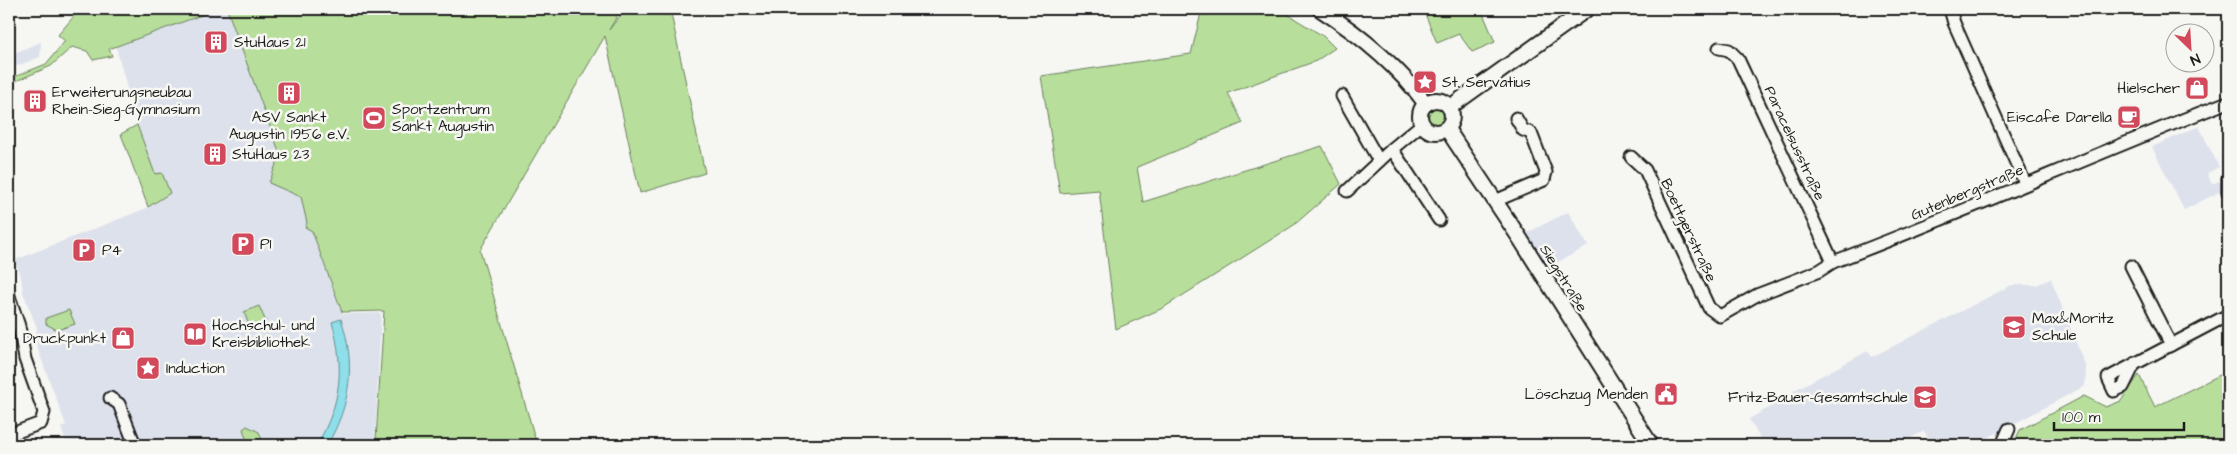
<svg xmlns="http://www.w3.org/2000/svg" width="2237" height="454" font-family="'Architects Daughter',sans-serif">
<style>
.built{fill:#dce1ec}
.green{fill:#b7df9b;stroke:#6a7e5c}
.water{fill:#8edfe9;stroke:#609197}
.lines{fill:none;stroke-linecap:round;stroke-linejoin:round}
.minor-casing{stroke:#1c1c1c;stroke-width:15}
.major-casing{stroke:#1c1c1c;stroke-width:18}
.minor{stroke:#f6f6f2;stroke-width:11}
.major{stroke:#f6f6f2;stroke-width:14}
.labels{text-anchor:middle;stroke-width:5;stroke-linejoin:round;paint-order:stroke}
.poi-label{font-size:15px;fill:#1c1c1c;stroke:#f6f6f2;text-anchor:start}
.street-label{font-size:15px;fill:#1c1c1c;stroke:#f6f6f2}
</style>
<rect width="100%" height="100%" fill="#f6f6f2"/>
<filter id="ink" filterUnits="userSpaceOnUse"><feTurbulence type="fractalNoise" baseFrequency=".02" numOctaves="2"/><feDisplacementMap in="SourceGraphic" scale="10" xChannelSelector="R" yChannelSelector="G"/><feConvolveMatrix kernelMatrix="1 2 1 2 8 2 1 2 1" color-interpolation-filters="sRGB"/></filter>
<g filter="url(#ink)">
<g class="built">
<polygon points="218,9 227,9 280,154 301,197 307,223 306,227 312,231 342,314 381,313 375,440 371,445 67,445 61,427 66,425 35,342 37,328 23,292 21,277 15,260 147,208 170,193 155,174 137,125 116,47"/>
<polygon points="41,42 40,57 9,69 9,55"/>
<polygon points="2199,126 2219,167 2207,173 2212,184 2219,181 2223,190 2184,210 2152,147"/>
<polygon points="1568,212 1588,246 1545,269 1525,234"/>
<polygon points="2051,279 2086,368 2085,386 1974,445 1932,445 1924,431 1897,445 1764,445 1749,419 1794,394 1793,391 1868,351 1872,357 2012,285 2036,285"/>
</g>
<g class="green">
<polygon points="80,9 218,9 109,49 112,56 93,60 87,51 72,47 51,66 9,84 9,79 46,64 65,41 58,35"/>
<polygon points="227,9 621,9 609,30 625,9 670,9 705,173 640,193 605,36 480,250 537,445 372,445 376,440 384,311 342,312 312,231 305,227 307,223 301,197 269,183 280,154"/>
<polygon points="1202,9 1279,9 1323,36 1335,48 1316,61 1228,93 1243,123 1137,167 1143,202 1322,146 1341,184 1294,225 1163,308 1116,329 1099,190 1060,193 1041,76 1191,54"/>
<polygon points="1423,9 1481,9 1495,42 1472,52 1459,34 1437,43"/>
<circle cx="1436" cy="117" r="9"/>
<polygon points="137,125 155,174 162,173 170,193 148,207 121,134"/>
<polygon points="259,306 266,322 250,328 244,312"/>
<polygon points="69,310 75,324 57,330 46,324 46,318"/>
<polygon points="2228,371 2228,445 2013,445 2020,430 2084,396 2106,407 2121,401 2139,375 2155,407"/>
<polygon points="247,426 259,432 262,440 265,442 262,445 248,445 243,429"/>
</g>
<path class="water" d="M 341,319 C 356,363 351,405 327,445 L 317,445 C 341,403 345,369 332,322 Z"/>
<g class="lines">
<g class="minor-casing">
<g id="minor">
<polyline points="1950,9 1954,23 2025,183"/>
<polyline points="2228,9 2228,10"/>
<polyline points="1719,48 1729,50 1738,59 1833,262"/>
<polyline points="1342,96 1379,161"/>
<polyline points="1392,149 1439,220"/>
<path d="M 1631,157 L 1645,170 L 1709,308 L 1720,316 L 1757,295 L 1819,271 L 1833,262 C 1966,212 2096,153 2228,102"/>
<polyline points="2228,178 2228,192"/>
<polyline points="1347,191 1392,149 1422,124"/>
<polyline points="1495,201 1544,180 1546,172 1531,133 1523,130 1516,118"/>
<polyline points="2131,266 2171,345"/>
<polyline points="9,296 19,326 25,359 44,412 41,423 9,435"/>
<path d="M 2135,363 L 2123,387 L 2114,391 L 2108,378 C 2148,357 2188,336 2228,315"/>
<polyline points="110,398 119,404 135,445"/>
<polyline points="2002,445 2009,429"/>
</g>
</g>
<g class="major-casing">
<g id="major">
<path d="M 1320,9 C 1360,35 1397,65 1426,104"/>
<circle cx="1436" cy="116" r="16"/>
<polyline points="1450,107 1587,9"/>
<polyline points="1447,129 1519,237 1651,445"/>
</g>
</g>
<use href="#minor" class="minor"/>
<use href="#major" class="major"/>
</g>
</g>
<defs>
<g id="building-square" transform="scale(1.25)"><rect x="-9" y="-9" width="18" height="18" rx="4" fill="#d1495b" stroke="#f6f6f2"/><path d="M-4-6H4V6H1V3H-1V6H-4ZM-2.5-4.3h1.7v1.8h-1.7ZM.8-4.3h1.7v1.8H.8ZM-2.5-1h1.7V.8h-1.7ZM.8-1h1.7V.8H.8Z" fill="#fff"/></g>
<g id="sight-square" transform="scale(1.25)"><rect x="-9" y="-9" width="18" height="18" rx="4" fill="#d1495b" stroke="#f6f6f2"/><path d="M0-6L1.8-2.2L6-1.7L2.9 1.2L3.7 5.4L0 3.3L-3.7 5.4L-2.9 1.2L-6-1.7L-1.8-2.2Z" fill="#fff"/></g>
<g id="shop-square" transform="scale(1.25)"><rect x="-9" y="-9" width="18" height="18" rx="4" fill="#d1495b" stroke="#f6f6f2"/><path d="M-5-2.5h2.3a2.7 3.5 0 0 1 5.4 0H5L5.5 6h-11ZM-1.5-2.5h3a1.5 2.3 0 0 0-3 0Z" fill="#fff"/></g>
<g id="cafe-square" transform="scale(1.25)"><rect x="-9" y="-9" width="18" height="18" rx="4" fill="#d1495b" stroke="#f6f6f2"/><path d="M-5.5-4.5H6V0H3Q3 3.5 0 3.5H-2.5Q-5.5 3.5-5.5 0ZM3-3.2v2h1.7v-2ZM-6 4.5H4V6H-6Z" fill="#fff"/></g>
<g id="stadium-square" transform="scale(1.25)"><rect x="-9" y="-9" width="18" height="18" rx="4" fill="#d1495b" stroke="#f6f6f2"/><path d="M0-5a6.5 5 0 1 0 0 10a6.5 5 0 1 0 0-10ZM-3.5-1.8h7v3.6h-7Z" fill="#fff"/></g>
<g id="parking-square" transform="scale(1.25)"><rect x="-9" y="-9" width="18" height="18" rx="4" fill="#d1495b" stroke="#f6f6f2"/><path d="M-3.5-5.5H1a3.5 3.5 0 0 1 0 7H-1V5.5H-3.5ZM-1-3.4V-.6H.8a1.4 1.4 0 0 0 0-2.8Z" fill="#fff"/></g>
<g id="school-square" transform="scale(1.25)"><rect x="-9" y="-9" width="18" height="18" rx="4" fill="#d1495b" stroke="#f6f6f2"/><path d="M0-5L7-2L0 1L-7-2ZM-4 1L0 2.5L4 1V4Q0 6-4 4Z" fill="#fff"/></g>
<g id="library-square" transform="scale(1.25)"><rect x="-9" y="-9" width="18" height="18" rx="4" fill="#d1495b" stroke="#f6f6f2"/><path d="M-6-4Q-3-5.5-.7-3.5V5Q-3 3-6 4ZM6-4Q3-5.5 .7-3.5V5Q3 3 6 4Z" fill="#fff"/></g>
<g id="civic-square" transform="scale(1.25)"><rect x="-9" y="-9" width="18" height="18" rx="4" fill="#d1495b" stroke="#f6f6f2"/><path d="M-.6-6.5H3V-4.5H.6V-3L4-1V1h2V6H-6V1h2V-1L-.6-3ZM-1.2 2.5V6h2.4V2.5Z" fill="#fff"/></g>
</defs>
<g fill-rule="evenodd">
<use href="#building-square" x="216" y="42"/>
<use href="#sight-square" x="1425" y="82"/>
<use href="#shop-square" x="2197" y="88"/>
<use href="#building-square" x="289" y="93"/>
<use href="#building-square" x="35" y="101"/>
<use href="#cafe-square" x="2129" y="117"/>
<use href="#stadium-square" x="374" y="118"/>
<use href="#building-square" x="215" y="154"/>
<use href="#parking-square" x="243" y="244"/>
<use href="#parking-square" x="84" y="250"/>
<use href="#school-square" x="2014" y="327"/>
<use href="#library-square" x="195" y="334"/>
<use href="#shop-square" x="123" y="338"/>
<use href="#sight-square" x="148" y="368"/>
<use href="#civic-square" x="1666" y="394"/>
<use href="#school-square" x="1925" y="397"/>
</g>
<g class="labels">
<g class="poi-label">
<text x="234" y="47">StuHaus 21</text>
<text x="1442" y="87">St. Servatius</text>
<text x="2180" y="93" text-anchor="end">Hielscher</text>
<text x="52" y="97">Erweiterungsneubau<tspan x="52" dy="17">Rhein-Sieg-Gymnasium</tspan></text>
<text x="392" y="114">Sportzentrum<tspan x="392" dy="17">Sankt Augustin</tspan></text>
<text x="289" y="122" text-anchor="middle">ASV Sankt<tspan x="289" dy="17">Augustin 1956 e.V.</tspan></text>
<text x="2112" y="122" text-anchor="end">Eiscafe Darella</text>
<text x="232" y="159">StuHaus 23</text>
<text x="260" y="249">P1</text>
<text x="102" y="255">P4</text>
<text x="2032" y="323">Max&amp;Moritz<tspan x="2032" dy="17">Schule</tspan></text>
<text x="212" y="330">Hochschul- und<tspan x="212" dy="17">Kreisbibliothek</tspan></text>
<text x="106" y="343" text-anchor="end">Druckpunkt</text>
<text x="166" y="373">Induction</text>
<text x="1648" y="399" text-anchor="end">Löschzug Menden</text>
<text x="1908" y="402" text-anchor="end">Fritz-Bauer-Gesamtschule</text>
</g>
<g class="street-label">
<text transform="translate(1795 143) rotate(65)" y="5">Paracelsusstraße</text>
<text transform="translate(1967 192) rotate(-23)" y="5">Gutenbergstraße</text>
<text transform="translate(1689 230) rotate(65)" y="5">Boettgerstraße</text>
<text transform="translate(1564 278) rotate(58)" y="5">Siegstraße</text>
</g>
</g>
<rect width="2237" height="454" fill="none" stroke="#f6f6f2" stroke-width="30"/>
<rect x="15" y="15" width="2207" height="424" fill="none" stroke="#1c1c1c" stroke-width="2" filter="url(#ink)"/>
<g transform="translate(2190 48) rotate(155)"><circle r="24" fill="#f6f6f2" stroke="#9f9f9c"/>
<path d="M0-4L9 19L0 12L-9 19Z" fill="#d1495b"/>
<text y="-8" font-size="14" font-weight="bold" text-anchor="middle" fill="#1c1c1c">N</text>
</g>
<path d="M2054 422v8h130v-8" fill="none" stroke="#1c1c1c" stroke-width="2.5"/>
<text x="2062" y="422" font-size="15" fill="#1c1c1c" stroke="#f6f6f2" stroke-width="4" paint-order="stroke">100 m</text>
</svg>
